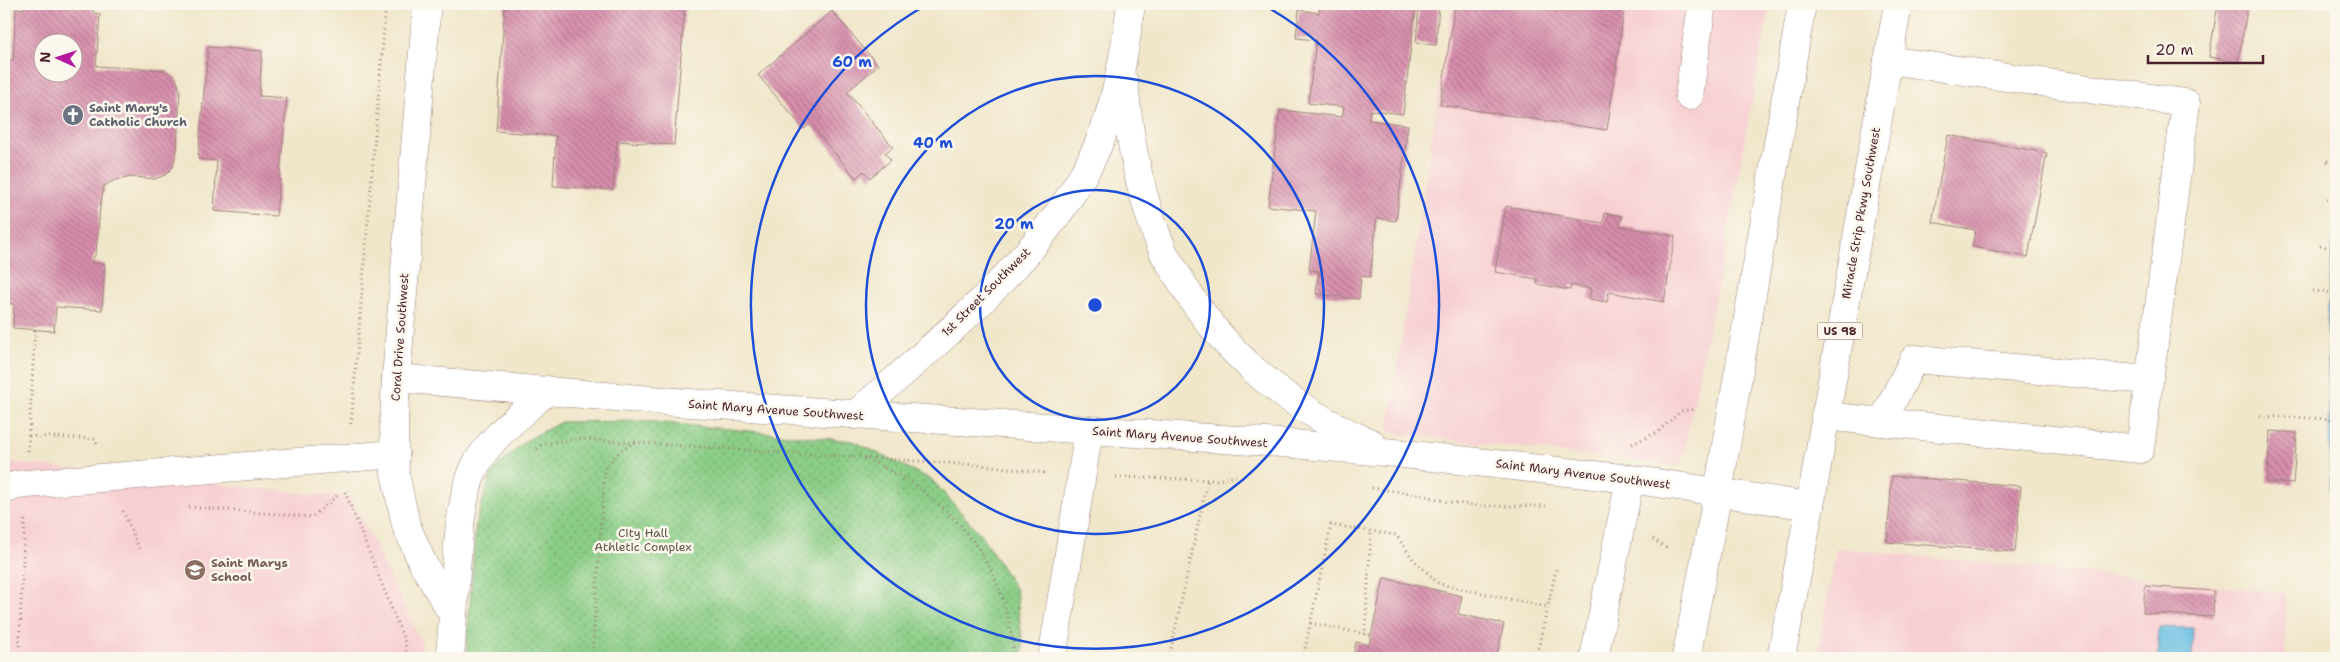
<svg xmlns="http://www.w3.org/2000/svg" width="2340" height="662" font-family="'Shantell Sans',sans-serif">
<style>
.built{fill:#f7cfd3}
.grass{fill:url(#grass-dots);stroke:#6a7658}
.water{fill:#65bee2;stroke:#586e86}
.building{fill:url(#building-back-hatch);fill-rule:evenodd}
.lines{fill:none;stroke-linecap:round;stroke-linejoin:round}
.minor-casing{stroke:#9d827a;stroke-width:29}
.highway-casing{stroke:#9d827a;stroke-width:29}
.path{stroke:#9d827a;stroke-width:3;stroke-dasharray:1 4;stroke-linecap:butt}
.minor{stroke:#fff;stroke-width:28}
.highway{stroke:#fff;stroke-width:28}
.ring{fill:none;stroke:#1d4ed8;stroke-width:2.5}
.labels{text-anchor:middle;stroke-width:5;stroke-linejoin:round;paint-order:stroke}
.shield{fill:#fbf7ec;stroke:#7f6065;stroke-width:1}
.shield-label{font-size:11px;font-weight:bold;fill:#4a1f2b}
.worship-label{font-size:12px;font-weight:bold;fill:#5b616d;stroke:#fbf7ec;text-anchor:start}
.street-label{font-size:12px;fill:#4a1f2b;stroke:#fbf7ec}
.park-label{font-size:12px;fill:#5d5346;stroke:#fbf7ec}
.education-label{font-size:12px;font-weight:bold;fill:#785e54;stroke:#fbf7ec;text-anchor:start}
.centre{fill:#1d4ed8;stroke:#fbf7ec;stroke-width:2.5}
.ring-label{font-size:15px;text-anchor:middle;font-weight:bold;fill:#1d4ed8;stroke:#fbf7ec;stroke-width:5;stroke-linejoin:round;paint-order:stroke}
</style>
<defs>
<pattern id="grass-dots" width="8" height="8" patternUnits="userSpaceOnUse" patternTransform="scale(1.25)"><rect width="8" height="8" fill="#8acd86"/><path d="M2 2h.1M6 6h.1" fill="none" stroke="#73a66e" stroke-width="1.8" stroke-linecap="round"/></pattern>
<pattern id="building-back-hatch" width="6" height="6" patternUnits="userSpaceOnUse" patternTransform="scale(1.25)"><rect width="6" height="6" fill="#d78eac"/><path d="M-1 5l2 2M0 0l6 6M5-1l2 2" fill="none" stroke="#b0738c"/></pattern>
</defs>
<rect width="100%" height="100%" fill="#fbf7ec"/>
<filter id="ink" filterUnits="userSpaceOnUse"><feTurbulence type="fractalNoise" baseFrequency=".02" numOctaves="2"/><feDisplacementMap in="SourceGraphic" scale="10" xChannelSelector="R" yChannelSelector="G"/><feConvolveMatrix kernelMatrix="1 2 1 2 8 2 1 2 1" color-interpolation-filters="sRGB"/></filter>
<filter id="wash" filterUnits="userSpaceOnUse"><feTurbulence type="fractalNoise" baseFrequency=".0096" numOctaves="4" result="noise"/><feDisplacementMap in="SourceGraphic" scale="20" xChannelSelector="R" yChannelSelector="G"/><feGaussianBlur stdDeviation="1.12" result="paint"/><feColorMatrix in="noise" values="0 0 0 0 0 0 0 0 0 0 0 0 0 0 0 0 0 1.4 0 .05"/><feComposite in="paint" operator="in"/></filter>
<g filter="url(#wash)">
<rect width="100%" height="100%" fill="#f0e6ca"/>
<g class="built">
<polygon points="1452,4 1770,4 1725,247 1681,466 1401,434 1388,429"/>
<polygon points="4,462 351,498 422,643 421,658 4,658"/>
<polygon points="1836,548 2286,593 2285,658 1817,658"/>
</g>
<polygon class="grass" points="644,421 853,441 932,480 982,536 1016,590 1023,648 1021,658 466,658 476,522 492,472 525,441 561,422"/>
<g class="water">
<polygon points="2336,203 2336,658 2334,658 2327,322"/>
<polygon points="2159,627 2193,628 2192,658 2157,658"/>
</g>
<g id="blocks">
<g class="building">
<path d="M 27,4 L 89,4 L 94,13 L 100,14 L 96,66 L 165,70 L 176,78 L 180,90 L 177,149 L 173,167 L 165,175 L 155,179 L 132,177 L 115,180 L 104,186 L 100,207 L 96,253 L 91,263 L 105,264 L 102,310 L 56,307 L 54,331 L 13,328 L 14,304 L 4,303 L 4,60 L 13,60 L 16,8 L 23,9 ZM 42,42 L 72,42 L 72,72 L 42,72 Z"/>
<polygon points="505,4 685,4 674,145 617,141 613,190 553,186 556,136 496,131"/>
<polygon points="1320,4 1416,4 1403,114 1370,110 1369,120 1408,125 1396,221 1377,218 1370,277 1361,276 1359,299 1316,294 1319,271 1309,270 1316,211 1268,206 1280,110 1342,117 1344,107 1308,103 1316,40 1296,38 1299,10 1319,13"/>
<polygon points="1419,4 1439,4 1436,45 1416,43"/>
<polygon points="1455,4 1625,4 1607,130 1440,105"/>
<polygon points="2218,4 2248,4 2238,62 2209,57"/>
<polygon points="832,11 878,65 847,92 893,147 885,153 891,160 870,178 864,171 856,178 810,124 804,129 758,75"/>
<polygon points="208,47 262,51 259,96 287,98 276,216 214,211 217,161 198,159"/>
<polygon points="1948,135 2047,153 2028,257 1972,247 1975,230 1932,222"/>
<polygon points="1506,206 1603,223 1605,213 1622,216 1620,226 1675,236 1664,302 1609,292 1607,302 1589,299 1591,289 1571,285 1570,290 1537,284 1537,279 1495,272"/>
<polygon points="2270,431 2297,433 2293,484 2267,482"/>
<polygon points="1892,476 2021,486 2015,552 1887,542"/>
<polygon points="1384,578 1462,596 1458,614 1504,624 1496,658 1353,657 1356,642 1369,645"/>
<polygon points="2145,586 2214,591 2213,617 2143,613"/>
</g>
</g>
</g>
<g filter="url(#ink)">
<use href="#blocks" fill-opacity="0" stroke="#9d827a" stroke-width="1"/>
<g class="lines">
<g class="minor-casing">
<g id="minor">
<polyline points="427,4 396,378 394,421 395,473 406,525 423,564 453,615 450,658"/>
<path d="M 1124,82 C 1129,140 1140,197 1163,251 C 1167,260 1174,269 1179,278 C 1222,353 1291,410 1371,443"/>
<polyline points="1689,96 1702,4"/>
<polyline points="396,378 675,402 1282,443 1395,453 1630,479 1810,506"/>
<path d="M 855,415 C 937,342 1037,263 1089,164 C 1115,115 1124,58 1131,4"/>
<polyline points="1825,416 2140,449 2186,103 1888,60"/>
<polyline points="1882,422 1914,359 2149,380"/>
<polyline points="4,490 17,485 27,484 395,454"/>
<path d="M 453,615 C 457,572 456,511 473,471 C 485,441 524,412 548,390"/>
<polyline points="1052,658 1089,430"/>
<polyline points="1594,658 1630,479"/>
</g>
</g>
<g class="highway-casing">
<g id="highway">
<polyline points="1686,658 1718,492 1802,4"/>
<polyline points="1781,658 1810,506 1898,4"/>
</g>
</g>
<g class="path">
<polyline points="2327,161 2336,163"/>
<polyline points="2327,199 2336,201"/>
<polyline points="2320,246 2336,248"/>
<polyline points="2313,291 2336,293"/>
<polyline points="2260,416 2336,419"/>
<polyline points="351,424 386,4"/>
<polyline points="29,436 95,439 97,445"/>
<polyline points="1632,444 1659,431 1681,411 1695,409"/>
<polyline points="537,449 542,444 579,439 991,466 1047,473"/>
<polyline points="28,451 35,329"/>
<path d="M 867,459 C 885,469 905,477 921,489 C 966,524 999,568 1009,624 C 1012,636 1014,646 1013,658"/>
<polyline points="1116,477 1218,480 1236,476"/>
<polyline points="1372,488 1423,495 1448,502 1482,506 1546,506"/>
<polyline points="345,492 405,642 407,658"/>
<polyline points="189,507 312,517 339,494"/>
<polyline points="123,511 140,551"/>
<polyline points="1653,539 1669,550"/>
<polyline points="1310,623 1371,635"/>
<polyline points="1365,635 1371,531"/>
<polyline points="19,646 25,517"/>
<polyline points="592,658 605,467 620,451 636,442"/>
<polyline points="1169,658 1208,479"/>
<polyline points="1303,658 1331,525 1396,535 1413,559 1439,584 1548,607"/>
<polyline points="1536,658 1557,566"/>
</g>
<use href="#minor" class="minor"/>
<use href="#highway" class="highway"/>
</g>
</g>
<g class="ring">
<circle cx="1095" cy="305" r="115"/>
<circle cx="1095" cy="305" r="229"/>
<path d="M1262 4A344 344 0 1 1 928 4"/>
</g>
<defs>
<g id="church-disc" transform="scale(1.125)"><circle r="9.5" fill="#6b7280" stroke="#fbf7ec"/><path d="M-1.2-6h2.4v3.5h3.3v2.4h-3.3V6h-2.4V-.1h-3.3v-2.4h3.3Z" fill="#fff"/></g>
<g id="school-disc" transform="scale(1.125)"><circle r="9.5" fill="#8d6e63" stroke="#fbf7ec"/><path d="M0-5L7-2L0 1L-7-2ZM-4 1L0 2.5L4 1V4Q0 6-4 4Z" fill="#fff"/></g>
</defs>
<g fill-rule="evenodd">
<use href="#church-disc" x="73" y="115"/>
<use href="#school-disc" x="195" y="570"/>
</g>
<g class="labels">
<rect class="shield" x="1817.5" y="322.5" width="45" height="17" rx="4"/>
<g class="shield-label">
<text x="1840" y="335">US 98</text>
</g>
<g class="worship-label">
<text x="89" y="112">Saint Mary's<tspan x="89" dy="14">Catholic Church</tspan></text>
</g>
<g class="street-label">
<text transform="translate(1861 213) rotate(-80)" y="4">Miracle Strip Pkwy Southwest</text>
<text transform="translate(986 292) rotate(-45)" y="4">1st Street Southwest</text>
<text transform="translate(400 337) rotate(-86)" y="4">Coral Drive Southwest</text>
<text transform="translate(776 410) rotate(4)" y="4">Saint Mary Avenue Southwest</text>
<text transform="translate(1180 437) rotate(4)" y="4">Saint Mary Avenue Southwest</text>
<text transform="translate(1583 474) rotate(7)" y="4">Saint Mary Avenue Southwest</text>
</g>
<g class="park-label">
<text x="643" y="537">City Hall<tspan x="643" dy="14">Athletic Complex</tspan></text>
</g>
<g class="education-label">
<text x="211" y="567">Saint Marys<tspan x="211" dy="14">School</tspan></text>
</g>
</g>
<circle cx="1095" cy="305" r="8" class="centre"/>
<g class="ring-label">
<text x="852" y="67">60 m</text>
<text x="933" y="148">40 m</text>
<text x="1014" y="229">20 m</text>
</g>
<rect width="2340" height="662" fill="none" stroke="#fbf7ec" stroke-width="20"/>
<g transform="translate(58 58) rotate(273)"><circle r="24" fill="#fbf7ec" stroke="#b4a19f"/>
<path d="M0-4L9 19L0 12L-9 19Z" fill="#b5179e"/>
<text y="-8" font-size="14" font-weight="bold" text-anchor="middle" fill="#4a1f2b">N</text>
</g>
<path d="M2148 55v8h115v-8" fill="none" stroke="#4a1f2b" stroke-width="2.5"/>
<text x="2155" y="55" font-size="15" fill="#4a1f2b" stroke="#fbf7ec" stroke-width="4" paint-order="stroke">20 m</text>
</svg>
